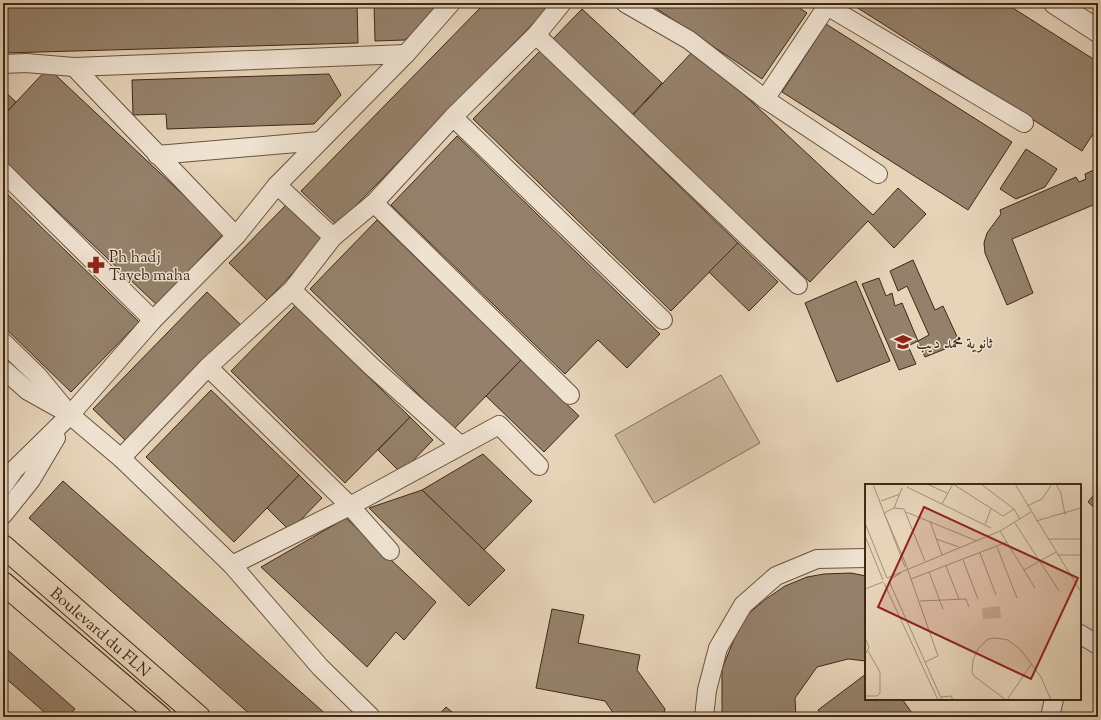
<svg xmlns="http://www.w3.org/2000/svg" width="1101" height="720" font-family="'Sorts Mill Goudy',Amiri,serif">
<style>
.green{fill:#c9b69d;stroke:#83705a}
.building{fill:#95816b;stroke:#3d2918}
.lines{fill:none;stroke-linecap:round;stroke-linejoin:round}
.minor-casing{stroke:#675440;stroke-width:20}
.tertiary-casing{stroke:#675440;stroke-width:24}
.primary-casing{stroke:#3d2918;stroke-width:24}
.minor{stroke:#efe2d1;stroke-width:18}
.tertiary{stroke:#efe2d1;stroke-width:22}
.primary{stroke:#e6d3b8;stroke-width:22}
.labels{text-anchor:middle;stroke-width:3;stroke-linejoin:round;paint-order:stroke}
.poi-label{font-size:16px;fill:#3d2918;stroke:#efe2d1;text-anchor:start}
.street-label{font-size:16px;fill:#3d2918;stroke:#efe2d1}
.inset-road{fill:none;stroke:#a28f78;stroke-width:1}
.view{fill:#8f2418;fill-opacity:0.15;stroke:#8f2418;stroke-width:2}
.inset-edge{fill:none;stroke:#3d2918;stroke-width:2}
</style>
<rect width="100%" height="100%" fill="#e6d3b8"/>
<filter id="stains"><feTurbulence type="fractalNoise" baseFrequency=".005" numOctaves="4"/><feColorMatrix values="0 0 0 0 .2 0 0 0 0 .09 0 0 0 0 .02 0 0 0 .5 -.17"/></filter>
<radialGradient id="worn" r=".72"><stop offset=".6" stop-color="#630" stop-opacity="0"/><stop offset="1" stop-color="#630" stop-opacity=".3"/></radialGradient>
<polygon class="green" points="721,375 760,443 654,503 615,435"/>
<g class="building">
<polygon points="3,3 357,3 358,43 3,53"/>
<polygon points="374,3 444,3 405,40 375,41"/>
<polygon points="485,3 553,3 337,225 301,191"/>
<polygon points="648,3 792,3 807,13 762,79"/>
<polygon points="850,3 1005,3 1098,62 1098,126 1082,151"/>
<polygon points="582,9 662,83 631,116 551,41"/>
<polygon points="826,24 1012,142 968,210 782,92"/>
<polygon points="695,49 873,215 898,188 926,214 894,248 868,221 810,282 632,116"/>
<polygon points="540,51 738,243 671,311 473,119"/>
<polygon points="48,68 224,233 157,305 3,160 3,116"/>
<polygon points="329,74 341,95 314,124 167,129 166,114 133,115 132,80"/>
<polygon points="3,90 16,102 3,116"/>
<polygon points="457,136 660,334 627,368 598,340 565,374 391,205"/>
<polygon points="1026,149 1057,169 1045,187 1016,199 1000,189"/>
<polygon points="1098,168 1098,203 1012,239 1033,293 1007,305 985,253 984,243 987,233 1001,214 1000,210 1076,177 1079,182 1086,179 1085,174"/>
<polygon points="3,190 139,322 71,392 3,326"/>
<polygon points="287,204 325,240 267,300 229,263"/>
<polygon points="377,220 521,360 454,429 310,289"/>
<polygon points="738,243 778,282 749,311 709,272"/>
<polygon points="913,260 935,310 943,306 960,343 925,357 918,341 929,335 907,286 898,291 890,271"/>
<polygon points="879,278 886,296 892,293 895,306 902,303 918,341 908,346 916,364 899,370 862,284"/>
<polygon points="856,281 890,361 837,382 805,303"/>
<polygon points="207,292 242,326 128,443 93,409"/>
<polygon points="295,306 410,417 345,483 231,371"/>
<polygon points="521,360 579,416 544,452 486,396"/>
<polygon points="211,390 299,475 234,542 146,457"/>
<polygon points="410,417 433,440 401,473 378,450"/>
<polygon points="483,454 532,501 484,550 422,490"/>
<polygon points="299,475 322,498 290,531 267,508"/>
<polygon points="63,481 329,717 253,717 29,518"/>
<polygon points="422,490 505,570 469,606 369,508"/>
<polygon points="1098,490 1098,511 1088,502"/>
<polygon points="346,518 436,602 404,640 396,632 367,667 261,567"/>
<polygon points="851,573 866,576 866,661 848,659 817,667 795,698 796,717 722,717 722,669 737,632 749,613 766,599 785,586 807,577 824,574"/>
<polygon points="552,609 584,615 578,643 640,655 637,670 665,709 663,717 616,717 605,701 536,688"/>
<polygon points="3,646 75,709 68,717 50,717 3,676"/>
<polygon points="866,674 866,699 902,699 915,717 823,717 818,710"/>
<polygon points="446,707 458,717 437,717"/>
</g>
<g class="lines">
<g class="minor-casing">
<g id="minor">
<polyline points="625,3 689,40 765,99 878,174"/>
<polyline points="822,3 1024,123"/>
<polyline points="536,35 798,285"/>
<polyline points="3,64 26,63 74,67 406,54"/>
<polyline points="74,67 236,236"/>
<polyline points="765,99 829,3"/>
<polyline points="453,117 663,320"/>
<polyline points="157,155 320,141"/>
<polyline points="3,172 153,320"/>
<polyline points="277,185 333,237"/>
<polyline points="374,203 570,395"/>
<polyline points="292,290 371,366 460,445"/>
<polyline points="3,342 38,376 70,415 121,458 232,565 320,667 371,717"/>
<polyline points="208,367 350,506 390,551"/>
<polyline points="3,369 28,391 62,410"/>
<polyline points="121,458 208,367 292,290 333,237 374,203 453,117 536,35 562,3"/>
<polyline points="3,486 15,469 70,415 153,320 236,236 277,185 406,54 451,3"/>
<polyline points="3,515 31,480 56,438"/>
<polyline points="232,565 350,506 499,425 539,466"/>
<polyline points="1080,634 1098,645"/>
<polyline points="704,717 707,690 718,648 743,605 776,576 817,559 866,558"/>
<polyline points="1050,717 1054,699"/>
</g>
</g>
<g class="tertiary-casing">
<polyline id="tertiary" points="1055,3 1098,31"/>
</g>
<g class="primary-casing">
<g id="primary">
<path id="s1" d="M 3,546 L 199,717"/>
<polyline points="3,583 160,717"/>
</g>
</g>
<use href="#minor" class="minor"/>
<use href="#tertiary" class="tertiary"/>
<use href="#primary" class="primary"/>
</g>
<defs>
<g id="pharmacy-bare" transform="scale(1.38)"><path d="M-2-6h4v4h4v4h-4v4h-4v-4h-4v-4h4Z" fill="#8f2418" stroke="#efe2d1" stroke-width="2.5" paint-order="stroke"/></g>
<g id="school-bare" transform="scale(1.38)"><path d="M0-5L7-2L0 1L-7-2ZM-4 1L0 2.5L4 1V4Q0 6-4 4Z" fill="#8f2418" stroke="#efe2d1" stroke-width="2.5" paint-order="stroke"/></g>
</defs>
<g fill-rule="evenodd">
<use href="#pharmacy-bare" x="96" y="265"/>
<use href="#school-bare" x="903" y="342"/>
</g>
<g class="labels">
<g class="poi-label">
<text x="109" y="262">Ph hadj<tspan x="109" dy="18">Tayeb maha</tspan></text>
<text x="916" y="348">ثانوية محمد ديب</text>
</g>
<g class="street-label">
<text dy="6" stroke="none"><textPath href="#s1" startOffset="130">Boulevard du FLN</textPath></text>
</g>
</g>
<g transform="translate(865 484)">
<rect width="216" height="216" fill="#e6d3b8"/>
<path d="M 135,122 L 136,134 L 118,135 L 117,124 Z" fill="#c9b69d"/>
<path class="inset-road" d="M 8,0 L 40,83M 62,0 L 82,9M 88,0 L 138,32 L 149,25M 116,0 L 149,25 L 155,35M 150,0 L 216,108M 191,0 L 196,9 L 200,31M 42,3 L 126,44M 16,17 L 35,10M 77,20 L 88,0M 162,22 L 177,15 L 187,0M 29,24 L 37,4M 41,28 L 112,57M 19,29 L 40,78 L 73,172 L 60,178M 19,29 L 29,24 L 39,25 L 60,77M 65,37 L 77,71M 171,37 L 216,24M 0,39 L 22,94M 150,39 L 194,107M 120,40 L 126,25M 135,47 L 170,104M 0,52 L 18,96M 71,55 L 94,63M 183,55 L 216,55M 132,63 L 152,114M 115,69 L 131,111M 193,71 L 216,71M 98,76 L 113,115M 81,82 L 94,115M 159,86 L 191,68M 64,88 L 78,125M 22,94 L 135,47 L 166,28M 46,95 L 142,58M 24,96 L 36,89M 24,97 L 77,216M 19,99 L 73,216M 0,105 L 18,98M 55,117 L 101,115 L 104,123M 0,154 L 4,163 L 0,171M 0,212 L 12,212 L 15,209 L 15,188 L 3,167M 76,213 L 86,212 L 88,216M 141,216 L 109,192 L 107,188 L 108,176 L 113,165 L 123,155 L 130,154 L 143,156 L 156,166 L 176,193 L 186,216M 142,216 L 167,179"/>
<path class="view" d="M 59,23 L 213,94 L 166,195 L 13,123 Z"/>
<rect width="216" height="216" class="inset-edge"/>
</g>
<rect width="1101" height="720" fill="none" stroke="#e6d3b8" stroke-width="16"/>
<rect x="4" y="4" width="1093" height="712" fill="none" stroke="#3d2918" stroke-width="2"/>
<rect x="8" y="8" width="1085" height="704" fill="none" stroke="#3d2918"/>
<rect width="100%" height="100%" filter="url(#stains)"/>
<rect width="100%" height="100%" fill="url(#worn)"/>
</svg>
